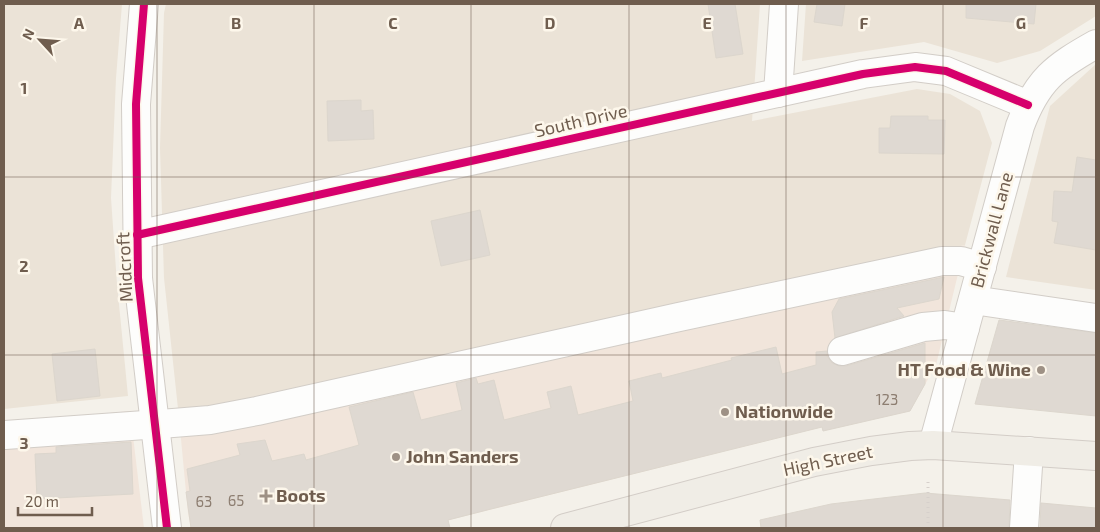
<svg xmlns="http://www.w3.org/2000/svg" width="1100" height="532" font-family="'Exo 2',sans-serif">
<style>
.residential{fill:#ebe3d7}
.commercial{fill:#f1e5db}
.building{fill:#dfd9d2;stroke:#dcd6cd}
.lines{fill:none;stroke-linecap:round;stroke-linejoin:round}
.minor-casing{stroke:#d2cdc7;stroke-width:30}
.major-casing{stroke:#d3cdc7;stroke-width:30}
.path{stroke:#d6d0cb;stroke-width:3;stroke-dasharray:1 4;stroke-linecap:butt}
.minor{stroke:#fdfdfc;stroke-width:28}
.major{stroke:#f0ede6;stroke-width:28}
.cycleway-casing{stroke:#fdf7eb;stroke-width:11}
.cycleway{stroke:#d6006c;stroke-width:8}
.grid{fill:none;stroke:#6f5d4e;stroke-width:1;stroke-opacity:0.55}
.poi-dot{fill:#9e9185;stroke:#fdf7eb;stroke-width:2}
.labels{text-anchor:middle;stroke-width:5;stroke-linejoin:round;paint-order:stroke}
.number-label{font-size:15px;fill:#8d7e71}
.street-label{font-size:18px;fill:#6f5d4e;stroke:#fdf7eb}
.poi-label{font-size:18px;font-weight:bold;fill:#6f5d4e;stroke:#fdf7eb;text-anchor:start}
.grid-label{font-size:16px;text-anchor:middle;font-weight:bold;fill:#6f5d4e;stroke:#fdf7eb;stroke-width:5;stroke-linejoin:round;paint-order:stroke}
</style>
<rect width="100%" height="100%" fill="#f4f1ea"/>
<g class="residential">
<polygon points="4,4 122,4 116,78 111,198 117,284 128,396 4,409"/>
<polygon points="166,4 760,4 752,121 917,89 950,94 980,111 992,143 965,245 552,339 179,418 164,278 160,148 164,13"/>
<polygon points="806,4 1096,4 1096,16 1040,51 997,63 924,42 802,61"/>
<polygon points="1096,64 1096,290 1006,277 1050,106"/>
</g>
<g class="commercial">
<polygon points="965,245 936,365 910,411 823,431 822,427 417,528 191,528 188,513 179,418 552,339"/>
<polygon points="130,411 144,528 4,528 4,424"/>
</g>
<g class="building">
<polygon points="708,4 735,4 743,54 716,58"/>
<polygon points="817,4 845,4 842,26 814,22"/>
<polygon points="966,4 1036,4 1034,24 966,18"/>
<polygon points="361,100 361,111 373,110 374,139 328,141 327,101"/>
<polygon points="891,116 928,116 928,120 945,120 944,154 879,153 879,128 890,128"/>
<polygon points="1077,157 1096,160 1096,250 1054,243 1058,222 1052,221 1054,191 1072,192"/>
<polygon points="480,210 490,255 441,266 431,221"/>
<polygon points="944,277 939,299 897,308 904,316 835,338 832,312 839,299"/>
<polygon points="999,320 1096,333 1096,416 975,404"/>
<polygon points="925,343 925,384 910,411 823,431 822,427 487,510 448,520 450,528 191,528 186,492 190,491 187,469 240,455 237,444 265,440 272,461 304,454 306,460 359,445 349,407 413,392 421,420 462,410 456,383 476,378 478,384 494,380 504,420 551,408 547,392 571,386 578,415 633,401 629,381 661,373 662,378 732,360 731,358 776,347 782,374 816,365 816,352 827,351 827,356 832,363 839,366 846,366"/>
<polygon points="95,349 100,396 57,401 52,354"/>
<polygon points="131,442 133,494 37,499 35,454 56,453 56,447"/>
<polygon points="925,493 1010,500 1009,528 761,528 760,520 831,504"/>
<polygon points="1041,503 1096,508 1096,528 1040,528"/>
</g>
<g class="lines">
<g class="minor-casing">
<g id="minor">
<polyline points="144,4 136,104 138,278 167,528"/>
<polyline points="778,93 784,4"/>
<polyline points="137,235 863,74 915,67 946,71 1028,105"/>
<polyline points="973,300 1096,318"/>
<polyline points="842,351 923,327 945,325 965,328"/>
<polyline points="5,435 173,423 210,420 257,411 679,317 942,261 961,261 982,267"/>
<path d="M 933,445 L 1020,126 C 1037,80 1055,67 1096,44"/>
<polyline points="1024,528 1029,451"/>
</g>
</g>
<g class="major-casing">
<polyline id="major" points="565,528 814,462 871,451 910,446 933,445 1096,456"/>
</g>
<polyline class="path" points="928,528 928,482"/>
<use href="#minor" class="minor"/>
<use href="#major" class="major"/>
<g class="cycleway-casing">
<g id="cycleway">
<polyline points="144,4 136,104 138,278 167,528"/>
<polyline points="137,235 863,74 915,67 946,71 1028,105"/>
</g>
</g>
<use href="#cycleway" class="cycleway"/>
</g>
<path class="grid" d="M 157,4 L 157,528M 314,4 L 314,528M 471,4 L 471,528M 629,4 L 629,528M 786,4 L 786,528M 943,4 L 943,528M 4,177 L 1096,177M 4,355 L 1096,355"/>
<g class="poi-dot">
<circle cx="1041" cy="370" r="5"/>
<circle cx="725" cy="412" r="5"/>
<circle cx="396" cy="457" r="5"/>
<path d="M263.5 488.5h5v5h5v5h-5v5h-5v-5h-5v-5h5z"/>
</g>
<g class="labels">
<g class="number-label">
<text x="887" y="405">123</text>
<text x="236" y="506">65</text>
<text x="204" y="507">63</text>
</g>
<g class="street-label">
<text transform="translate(581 121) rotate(-13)" y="6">South Drive</text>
<text transform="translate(992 230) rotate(-75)" y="6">Brickwall Lane</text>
<text transform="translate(125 267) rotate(-93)" y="6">Midcroft</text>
<text transform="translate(828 461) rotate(-12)" y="6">High Street</text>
</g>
<g class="poi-label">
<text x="1031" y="376" text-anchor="end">HT Food &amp; Wine</text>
<text x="735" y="418">Nationwide</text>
<text x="406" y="463">John Sanders</text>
<text x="276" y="502">Boots</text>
</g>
</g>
<g class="grid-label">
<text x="79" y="29">A</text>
<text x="236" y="29">B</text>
<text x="393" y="29">C</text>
<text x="550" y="29">D</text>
<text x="707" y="29">E</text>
<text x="864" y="29">F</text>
<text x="1021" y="29">G</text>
<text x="24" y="94">1</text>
<text x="24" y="272">2</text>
<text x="24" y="449">3</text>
</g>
<rect width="1100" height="532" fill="none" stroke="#6f5d4e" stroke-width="10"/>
<g transform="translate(40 40) rotate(296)" stroke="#fdf7eb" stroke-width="4" paint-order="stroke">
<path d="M0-4L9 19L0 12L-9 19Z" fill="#6f5d4e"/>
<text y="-8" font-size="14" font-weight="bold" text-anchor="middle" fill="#6f5d4e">N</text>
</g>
<path d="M18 507v8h74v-8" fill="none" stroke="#6f5d4e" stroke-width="2.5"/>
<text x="25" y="507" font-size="15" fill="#6f5d4e" stroke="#fdf7eb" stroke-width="4" paint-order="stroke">20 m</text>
</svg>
